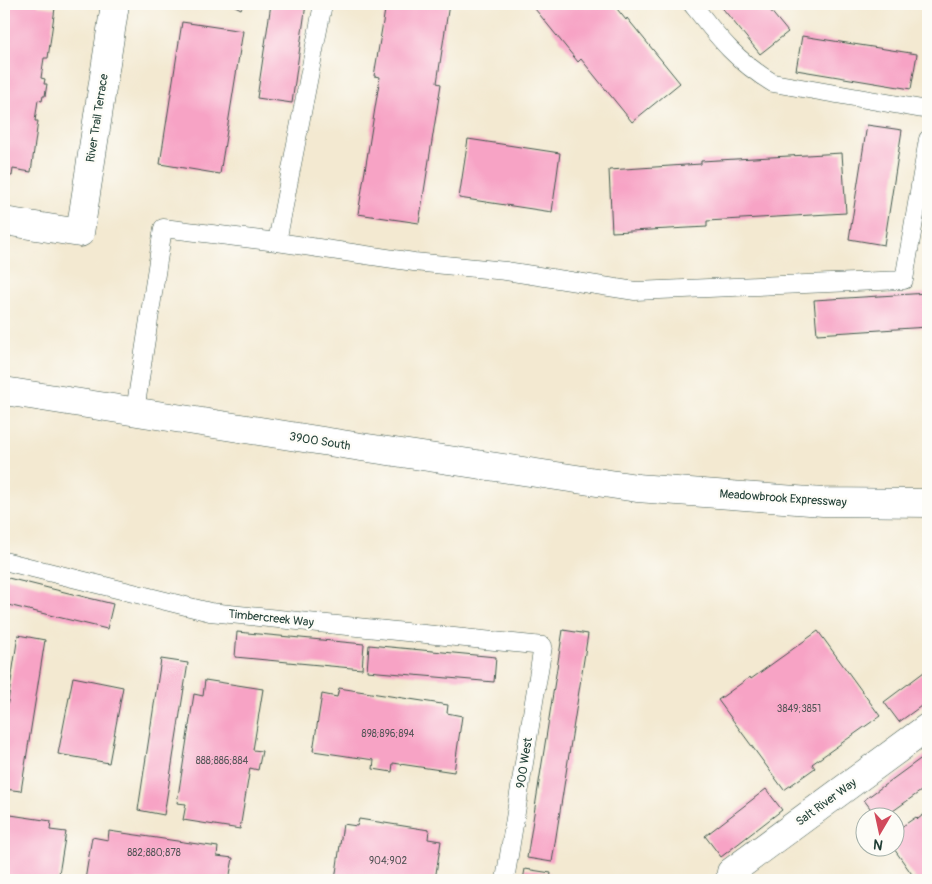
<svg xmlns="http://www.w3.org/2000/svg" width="932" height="884" font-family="Pangolin,sans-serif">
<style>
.building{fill:#f7a3c5}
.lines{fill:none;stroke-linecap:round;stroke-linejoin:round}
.service-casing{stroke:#3f574c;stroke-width:19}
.minor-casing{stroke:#3f574c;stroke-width:29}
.secondary-casing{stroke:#3f574c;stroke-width:29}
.service{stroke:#fff;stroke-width:18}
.minor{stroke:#fff;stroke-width:28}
.secondary{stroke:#fff;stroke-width:28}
.labels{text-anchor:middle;stroke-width:4.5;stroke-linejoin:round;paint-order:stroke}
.number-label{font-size:10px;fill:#555658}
.street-label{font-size:12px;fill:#1f3d34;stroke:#fdfcf7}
</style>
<rect width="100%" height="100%" fill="#fdfcf7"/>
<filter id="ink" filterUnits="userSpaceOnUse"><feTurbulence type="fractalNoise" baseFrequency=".02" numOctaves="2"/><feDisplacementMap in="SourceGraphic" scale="10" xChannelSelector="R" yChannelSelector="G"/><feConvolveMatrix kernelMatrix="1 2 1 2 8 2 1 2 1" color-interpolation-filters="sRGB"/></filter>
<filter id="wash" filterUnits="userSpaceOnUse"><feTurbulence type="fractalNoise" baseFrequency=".0096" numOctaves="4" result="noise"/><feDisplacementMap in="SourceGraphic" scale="20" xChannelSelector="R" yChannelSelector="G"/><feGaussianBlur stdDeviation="1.12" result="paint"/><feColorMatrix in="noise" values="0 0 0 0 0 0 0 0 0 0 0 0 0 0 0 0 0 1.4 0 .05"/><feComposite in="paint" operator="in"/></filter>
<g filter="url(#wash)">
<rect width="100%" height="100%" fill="#f3e9d1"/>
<g id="blocks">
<g class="building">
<polygon points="4,4 38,4 38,6 55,8 48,58 44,58 41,78 45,79 44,84 47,84 45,96 43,96 42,101 38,100 35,121 38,121 31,172 13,169 12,176 4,175"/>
<polygon points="231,4 244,4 241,9"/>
<polygon points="271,4 306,4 292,103 257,98"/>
<polygon points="386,4 449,4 437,83 441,84 419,223 358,214 380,77 374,76"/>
<polygon points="531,4 613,4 626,20 627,18 680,83 632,122 581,59 578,62"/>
<polygon points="719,4 765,4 788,32 760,54"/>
<polygon points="182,22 243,31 220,174 160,164"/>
<polygon points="802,36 917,54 911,89 796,70"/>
<polygon points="867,125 902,130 884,245 849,239"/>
<polygon points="468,139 560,153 552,212 459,198"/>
<polygon points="842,153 846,213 707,221 707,227 612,232 609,170 701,164 701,161"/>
<polygon points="928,293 928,327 817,334 814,300"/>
<polygon points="4,577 113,604 107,629 4,604"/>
<polygon points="563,630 588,634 552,862 527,858"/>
<polygon points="818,631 880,716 812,764 815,768 784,790 718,700 750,677 751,679"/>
<polygon points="237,632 364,644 362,669 235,657"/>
<polygon points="18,635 45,640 21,791 4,789 4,728"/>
<polygon points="369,645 496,657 494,682 367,671"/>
<polygon points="161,659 188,663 164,815 138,810"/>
<polygon points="928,669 928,701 899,722 884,702"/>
<polygon points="73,677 123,687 109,763 58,754"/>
<polygon points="205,680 263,689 253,750 262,751 258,770 250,768 240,829 183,820 186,804 177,803 194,694 203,696"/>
<polygon points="339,688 448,705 447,713 462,716 454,772 393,763 392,772 373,769 374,760 313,751 322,694 337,697"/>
<polygon points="927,754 928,786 886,816 876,816 864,800"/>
<polygon points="766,789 782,810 721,857 705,836"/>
<polygon points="928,811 928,880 916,880 892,846 894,846 894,832 916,817 918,819"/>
<polygon points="4,814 51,821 50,830 66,832 58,880 4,880"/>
<polygon points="359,819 429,830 428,839 441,841 435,880 335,880 343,824 357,826"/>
<polygon points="109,831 218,847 217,856 233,858 229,880 85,880 92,837 108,840"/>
<polygon points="525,869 551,873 550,880 523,880"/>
</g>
</g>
</g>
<g filter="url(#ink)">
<use href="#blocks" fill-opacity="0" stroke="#3f574c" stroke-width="1"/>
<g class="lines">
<g class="service-casing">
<g id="service">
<path d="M 692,4 C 718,37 736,61 773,83 L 928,110"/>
<polyline points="277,242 323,4"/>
<polyline points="135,411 163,228 277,242 414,262 506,271 635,291 904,280 928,139"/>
<polyline points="4,561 210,612 543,646 505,880"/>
</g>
</g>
<g class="minor-casing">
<g id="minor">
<polyline points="4,221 80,233 115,4"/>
<polyline points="730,880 731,872 928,727"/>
</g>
</g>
<g class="secondary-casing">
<polyline id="secondary" points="4,391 361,447 637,488 823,502 928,503"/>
</g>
<use href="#service" class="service"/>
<use href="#minor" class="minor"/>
<use href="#secondary" class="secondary"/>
</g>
</g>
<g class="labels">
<g class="number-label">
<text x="799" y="712">3849;3851</text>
<text x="388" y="737">898;896;894</text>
<text x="222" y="764">888;886;884</text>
<text x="154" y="856">882;880;878</text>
<text x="388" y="864">904;902</text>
</g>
<g class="street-label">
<text transform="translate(97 118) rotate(-81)" y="4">River Trail Terrace</text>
<text transform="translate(320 441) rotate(9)" y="4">3900 South</text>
<text transform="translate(783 498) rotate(4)" y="4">Meadowbrook Expressway</text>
<text transform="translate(271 618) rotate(6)" y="4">Timbercreek Way</text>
<text transform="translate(524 763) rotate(-81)" y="4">900 West</text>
<text transform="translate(826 802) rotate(-36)" y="4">Salt River Way</text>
</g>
</g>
<rect width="932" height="884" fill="none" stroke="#fdfcf7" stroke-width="20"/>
<g transform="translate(880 832) rotate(189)"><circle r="24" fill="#fdfcf7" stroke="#a4b0a9"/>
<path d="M0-4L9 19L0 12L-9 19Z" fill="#d1495b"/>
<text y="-8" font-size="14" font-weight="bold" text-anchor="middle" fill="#1f3d34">N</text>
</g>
</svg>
